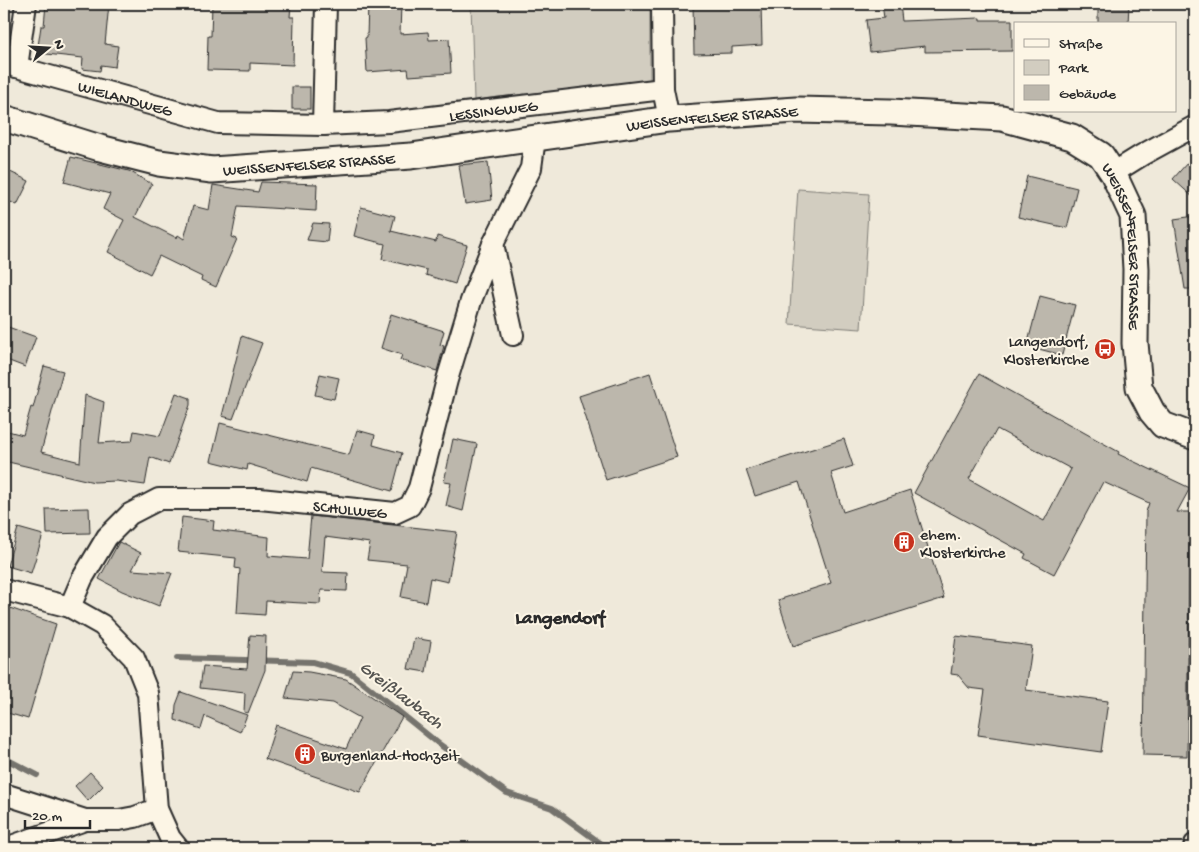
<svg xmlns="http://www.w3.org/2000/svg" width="1199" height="852" font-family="'Gochi Hand',sans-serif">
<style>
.green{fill:#d2cdc0;stroke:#7e7c76}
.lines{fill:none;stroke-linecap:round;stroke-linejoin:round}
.stream{stroke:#75736d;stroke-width:6}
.building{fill:#bcb7ac;stroke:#2b2b2b;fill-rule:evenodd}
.minor-casing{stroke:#2b2b2b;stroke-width:24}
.tertiary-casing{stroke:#2b2b2b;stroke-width:29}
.minor{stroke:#fcf5e5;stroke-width:20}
.tertiary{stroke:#fcf5e5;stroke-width:25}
.labels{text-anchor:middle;stroke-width:4;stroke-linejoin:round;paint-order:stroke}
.street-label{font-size:16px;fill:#2b2b2b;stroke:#fcf5e5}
.poi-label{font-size:16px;fill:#2b2b2b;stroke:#fcf5e5;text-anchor:start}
.water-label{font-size:18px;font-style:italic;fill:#565552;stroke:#fcf5e5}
.quarter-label{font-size:19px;font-weight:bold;fill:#2b2b2b;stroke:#fcf5e5}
</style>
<rect width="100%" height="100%" fill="#efe9da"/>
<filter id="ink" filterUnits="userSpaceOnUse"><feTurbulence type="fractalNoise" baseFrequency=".02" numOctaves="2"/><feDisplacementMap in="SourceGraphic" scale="10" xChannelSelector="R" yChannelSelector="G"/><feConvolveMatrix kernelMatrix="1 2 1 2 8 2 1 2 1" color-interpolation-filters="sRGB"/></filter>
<g filter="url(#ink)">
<g class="green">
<polygon points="471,4 650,4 650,80 474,100"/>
<polygon points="798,189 869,194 861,329 789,324"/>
</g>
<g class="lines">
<g class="stream">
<polyline points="177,658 313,662 351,673 439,744 507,793 552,808 607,848"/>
<polyline points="4,758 37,775"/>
</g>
</g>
<g class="building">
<polygon points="46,4 109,4 105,44 118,46 115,67 101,65 100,71 82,69 83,58 37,53 41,26 44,26"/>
<polygon points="212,4 291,4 290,17 294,17 293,65 250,63 250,71 207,70 208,36 211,36"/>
<polygon points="368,4 401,4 400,34 428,32 429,40 449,39 451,73 409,76 408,69 367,72 365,38 367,37"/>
<polygon points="693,4 761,4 762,45 732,47 732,53 694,54"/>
<polygon points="882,4 900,4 902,21 980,18 980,20 1012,20 1012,51 925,52 925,46 870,52 866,20 884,18"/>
<polygon points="1098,4 1129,4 1128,24 1098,24"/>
<rect x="292" y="87" width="18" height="22"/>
<polygon points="1195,154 1195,199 1173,179"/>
<polygon points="71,157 129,171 152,184 135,217 177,238 178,235 184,239 193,206 209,210 213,185 258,192 261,182 317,184 316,211 238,206 232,237 237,239 216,287 201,280 202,277 159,256 150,274 108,252 124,220 103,209 110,194 64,182"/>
<polygon points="488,162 492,200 465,204 459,165"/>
<polygon points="4,169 29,181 17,205 4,199"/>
<polygon points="1027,176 1077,188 1067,228 1018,217"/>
<polygon points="361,207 395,216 391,231 436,242 437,236 467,245 455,284 426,275 427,270 382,259 385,244 354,236"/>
<polygon points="1195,216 1195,289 1185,289 1174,219"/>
<polygon points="313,223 329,224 327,242 307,240"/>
<polygon points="1040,296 1075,305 1062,355 1027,346"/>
<polygon points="391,314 444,331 440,345 444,346 437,371 400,360 402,355 381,348"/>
<polygon points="8,327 36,337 25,367 4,359 4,338"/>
<polygon points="242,336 262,343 233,419 222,416"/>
<polygon points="44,366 63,371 41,452 80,462 85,395 104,402 99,443 132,441 134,431 160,436 176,393 190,398 190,405 169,464 150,457 145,485 116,481 94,482 4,461 4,430 23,435 31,407 33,408"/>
<polygon points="650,373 677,457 606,480 579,396"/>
<polygon points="320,374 339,378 334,399 315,395"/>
<path d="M 979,374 L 1119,452 L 1118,454 L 1190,488 L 1177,512 L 1190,512 L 1187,756 L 1143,755 L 1146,512 L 1149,503 L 1103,482 L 1054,574 L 1024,558 L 1026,554 L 914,493 ZM 997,429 L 1071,469 L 1044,521 L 969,479 Z"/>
<polygon points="220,423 349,455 357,430 375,435 373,445 402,453 392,491 311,468 307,482 248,464 247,470 211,461"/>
<polygon points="453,439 477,444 463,511 446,506 451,483 444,482"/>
<polygon points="844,439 853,466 831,473 843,512 910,490 944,598 793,646 778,600 831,583 799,482 755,496 746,470"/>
<polygon points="89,508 90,533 47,534 46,509"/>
<polygon points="311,516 457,532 448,582 430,578 426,602 401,597 407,564 367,560 370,543 325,537 322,572 348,573 347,591 321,590 320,604 266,601 265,615 237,613 240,569 235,568 236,558 178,552 182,517 214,521 213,530 269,537 268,556 307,559"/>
<polygon points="18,528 43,535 31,573 7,566"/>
<polygon points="119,542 141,553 132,570 172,573 159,606 122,591 99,579"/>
<polygon points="4,606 56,624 28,719 4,712"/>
<polygon points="250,635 266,636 265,670 248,713 244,712 245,693 200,688 203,666 247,669"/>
<polygon points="956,636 1032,646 1026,690 1108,701 1101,752 978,735 985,690 969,688 958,675 951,674"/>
<polygon points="414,638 431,641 426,672 408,669"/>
<polygon points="293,671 309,672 346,679 402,717 360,792 265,759 276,725 346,749 360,718 333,703 285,698"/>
<polygon points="181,692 247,715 240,732 205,716 201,729 175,720 176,705"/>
<polygon points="90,772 103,786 88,801 75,786"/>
</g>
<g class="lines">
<g class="minor-casing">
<g id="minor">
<path id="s1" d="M 326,4 L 323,125 L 389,122 L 663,89"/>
<polyline points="662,4 663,89 669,119"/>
<path id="s2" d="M 4,64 L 17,67 L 218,123 L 323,125"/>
<polyline points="17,67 26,4"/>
<polyline points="1113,173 1142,155 1195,126"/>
<polyline points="493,244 513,335"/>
<polyline points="4,590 70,607 102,625 134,658 148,693 157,809 170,838 178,848"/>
<path id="s3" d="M 70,607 L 82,579 L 107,537 L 130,514 L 159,499 L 260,499 L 395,513 L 410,506 L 419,488 L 447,380 L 471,301 L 493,244 L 531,168 L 535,138"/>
<polyline points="4,794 85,820 119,820 135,817 157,809"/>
<polyline points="6,848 85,820"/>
<polyline points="1194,848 1195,844"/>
</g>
</g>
<g class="tertiary-casing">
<g id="tertiary">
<path id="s4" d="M 4,118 L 100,148 L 159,163 L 212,170 L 411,156 L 669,119 L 796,110 L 891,112 L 1002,118 L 1072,137 L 1101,155 L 1113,173 L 1133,216 L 1136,269 L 1135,343 L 1139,387 L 1152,412 L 1163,425 L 1195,437"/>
</g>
</g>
<use href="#minor" class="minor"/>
<use href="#tertiary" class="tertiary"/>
</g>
</g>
<defs>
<g id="bus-disc" transform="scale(1.125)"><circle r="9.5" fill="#c8321e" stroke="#fcf5e5"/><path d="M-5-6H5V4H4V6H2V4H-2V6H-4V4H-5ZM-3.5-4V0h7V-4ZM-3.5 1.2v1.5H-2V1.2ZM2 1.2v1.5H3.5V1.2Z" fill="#fff"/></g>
<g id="building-disc" transform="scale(1.125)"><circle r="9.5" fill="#c8321e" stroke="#fcf5e5"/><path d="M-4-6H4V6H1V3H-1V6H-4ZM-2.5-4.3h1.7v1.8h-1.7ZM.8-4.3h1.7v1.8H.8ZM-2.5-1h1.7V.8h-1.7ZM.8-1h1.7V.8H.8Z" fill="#fff"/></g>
</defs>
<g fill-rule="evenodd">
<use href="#bus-disc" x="1105" y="349"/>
<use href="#building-disc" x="904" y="542"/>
<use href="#building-disc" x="305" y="754"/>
</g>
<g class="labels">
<g class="street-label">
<text dy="6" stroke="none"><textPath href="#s2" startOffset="126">WIELANDWEG</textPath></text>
<text dy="6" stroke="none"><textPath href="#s1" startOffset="292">LESSINGWEG</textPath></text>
<text dy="6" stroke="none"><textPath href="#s4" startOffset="718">WEISSENFELSER STRASSE</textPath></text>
<text dy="6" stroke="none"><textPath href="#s4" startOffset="312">WEISSENFELSER STRASSE</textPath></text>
<text dy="6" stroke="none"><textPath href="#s4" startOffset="1212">WEISSENFELSER STRASSE</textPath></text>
<text dy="6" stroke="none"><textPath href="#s3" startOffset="336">SCHULWEG</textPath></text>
</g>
<g class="poi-label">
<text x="1089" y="346" text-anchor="end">Langendorf,<tspan x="1089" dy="18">Klosterkirche</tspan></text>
<text x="920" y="539">ehem.<tspan x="920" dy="18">Klosterkirche</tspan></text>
<text x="321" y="760">Burgenland-Hochzeit</text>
</g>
<g class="water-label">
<text transform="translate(402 694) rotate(37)" y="6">Greißlaubach</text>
</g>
<g class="quarter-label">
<text x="560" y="623">Langendorf</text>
</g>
</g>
<rect width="1199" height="852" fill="none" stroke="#fcf5e5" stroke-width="20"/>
<rect x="10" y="10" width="1179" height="832" fill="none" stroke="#2b2b2b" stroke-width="2" filter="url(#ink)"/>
<rect x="1014" y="22" width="162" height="90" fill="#fcf5e5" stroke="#a8a49b"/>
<rect x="1024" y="39" width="25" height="8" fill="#fcf5e5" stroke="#a8a49b"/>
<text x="1059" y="48" font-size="15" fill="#2b2b2b">Straße</text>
<rect x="1024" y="60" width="25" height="15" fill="#d2cdc0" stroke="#a8a49b"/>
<text x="1059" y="72" font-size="15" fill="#2b2b2b">Park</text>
<rect x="1024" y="85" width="25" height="15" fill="#bcb7ac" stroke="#a8a49b"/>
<text x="1059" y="98" font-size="15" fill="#2b2b2b">Gebäude</text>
<g transform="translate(48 48) rotate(72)" stroke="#fcf5e5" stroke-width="4" paint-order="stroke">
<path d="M0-4L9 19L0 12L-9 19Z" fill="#2b2b2b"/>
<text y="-8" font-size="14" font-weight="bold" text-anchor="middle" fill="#2b2b2b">N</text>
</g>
<path d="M25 820v8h65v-8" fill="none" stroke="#2b2b2b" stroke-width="2.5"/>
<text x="32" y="820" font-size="15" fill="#2b2b2b" stroke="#fcf5e5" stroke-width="4" paint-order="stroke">20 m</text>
</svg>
